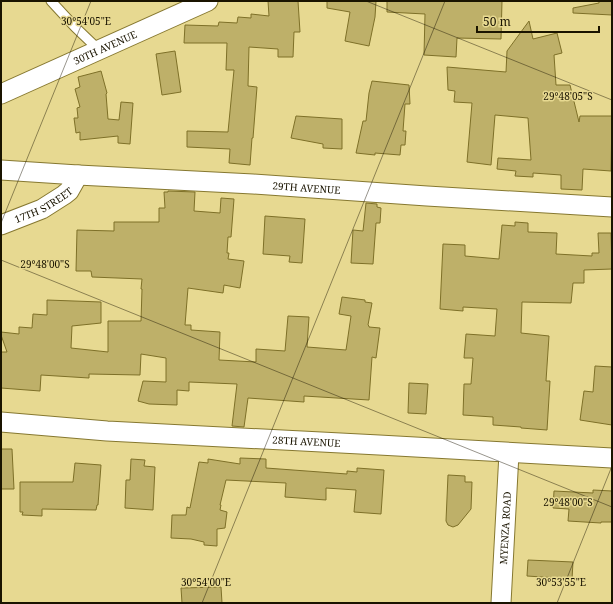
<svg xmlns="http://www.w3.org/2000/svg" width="613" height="604" font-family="'Noto Serif',serif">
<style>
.building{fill:#beb069;stroke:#7e7028}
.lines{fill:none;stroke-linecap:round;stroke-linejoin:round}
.service-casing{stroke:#867830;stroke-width:11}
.minor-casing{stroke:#867830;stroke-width:21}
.service{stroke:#fff;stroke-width:9}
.minor{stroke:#fff;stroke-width:19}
.ticks{fill:none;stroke:#1a1400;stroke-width:1;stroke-opacity:0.45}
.labels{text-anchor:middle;stroke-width:3;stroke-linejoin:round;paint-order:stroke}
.street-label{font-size:10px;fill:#1a1400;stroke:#e7d991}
.ticks-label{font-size:10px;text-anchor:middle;fill:#1a1400;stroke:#e7d991;stroke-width:3;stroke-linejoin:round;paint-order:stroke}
</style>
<rect width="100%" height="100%" fill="#e7d991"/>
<g class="building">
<polygon points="268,1 298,1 300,32 294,32 293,57 278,57 278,49 249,47 248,86 257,87 253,138 252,138 250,165 229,163 230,149 187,147 187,131 228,132 234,70 226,70 227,43 184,43 185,25 218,26 219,22 237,23 238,17 251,18 251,14 269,16"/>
<polygon points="327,1 376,1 375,17 369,46 345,41 350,12 327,8"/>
<polygon points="387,1 502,1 501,39 457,38 456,57 424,55 425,14 387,12"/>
<polygon points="599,1 612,1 612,15 573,13 573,8 599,3"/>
<polygon points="529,21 533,39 557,33 562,53 554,55 556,85 570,85 579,122 580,116 612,116 611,171 583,169 582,190 561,189 561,175 533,173 533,177 515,176 516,171 497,169 498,158 531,160 528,118 495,115 491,165 467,162 472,103 454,102 455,91 448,90 447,67 506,72 507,51"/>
<polygon points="175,51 181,92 162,95 156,54"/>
<polygon points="101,71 107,93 106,94 108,119 119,120 121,102 133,103 130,144 118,143 118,136 80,140 80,132 76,133 74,118 78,118 77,108 80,107 75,89 80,87 78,77"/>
<polygon points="372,81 409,85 410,104 405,104 403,131 406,131 405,145 401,145 400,155 375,153 375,155 356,153 363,121 366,121 369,93"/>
<polygon points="296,116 342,119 342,149 323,148 323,144 291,138"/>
<polygon points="168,191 195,192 194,211 220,213 221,198 234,199 231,237 228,237 227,253 229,253 228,259 244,261 240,288 224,285 223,293 188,288 185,325 191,325 191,330 220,332 219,360 256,362 256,349 285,351 288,316 309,317 307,347 346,350 351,316 339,314 342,297 365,300 365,302 372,303 368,325 369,326 369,327 380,328 376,358 372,357 369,400 304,396 304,402 248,398 244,427 232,426 237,384 189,382 189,391 177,390 177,405 149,404 138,401 143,381 166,382 166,358 141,354 140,375 89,374 89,378 41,375 40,391 1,388 1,352 7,352 1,335 1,332 19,334 19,327 32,328 33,314 47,315 47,300 101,302 101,323 72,326 71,348 108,352 108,321 141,321 142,289 141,289 142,279 92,277 91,271 76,271 77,230 114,231 114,222 159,222 159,208 165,208 164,192 168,192"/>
<polygon points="366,203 377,204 377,207 381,208 380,223 376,223 373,264 351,263 353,230 363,231"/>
<polygon points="265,216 305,219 302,263 289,262 290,256 263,254"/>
<polygon points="515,222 528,223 528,232 557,233 556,254 592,256 592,253 599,253 598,233 611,233 612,269 584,270 584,283 573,283 571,303 522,302 521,333 549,336 546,381 550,381 547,430 521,428 521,427 493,425 493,417 463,415 464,384 471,384 473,358 464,358 466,334 495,336 497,309 463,307 463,311 440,309 443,244 465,245 465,256 499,259 502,225 515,226"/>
<polygon points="595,366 612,367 612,425 580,420 584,391 593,392"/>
<polygon points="409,383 428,384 426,414 408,413"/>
<polygon points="1,449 12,449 14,489 1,489"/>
<polygon points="240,458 266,459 266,468 347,474 347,471 357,472 357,468 384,470 381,514 354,512 356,490 326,488 326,500 285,497 286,483 226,480 220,505 221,505 220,510 227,512 225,528 217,529 217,546 204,545 204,542 191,539 171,538 172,515 186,515 187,507 190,508 199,462 208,463 208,459 240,464"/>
<polygon points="131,459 145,460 144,466 155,467 153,510 125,508 126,480 130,480"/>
<polygon points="75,463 101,465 98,505 97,505 96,510 42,509 42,516 22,515 23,512 20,512 20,482 73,482"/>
<polygon points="448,475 465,476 465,482 472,482 471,509 458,525 453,527 448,525 446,521"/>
<polygon points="593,490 612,491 612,522 601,522 601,523 568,521 569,509 553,508 554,491 593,493"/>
<polygon points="528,560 573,562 572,579 527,576"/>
<polygon points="221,587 222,603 182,603 181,588"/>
</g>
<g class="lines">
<g class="service-casing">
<polyline id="service" points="51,1 75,27 99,50"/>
</g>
<g class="minor-casing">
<g id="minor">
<path id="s1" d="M 1,94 L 208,1"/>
<path id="s2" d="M 1,170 L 78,175 L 253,184 L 427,196 L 612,207"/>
<path id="s3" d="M 1,225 L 42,209 L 64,195 L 69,191 L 78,175"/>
<path id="s4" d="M 1,422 L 107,431 L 379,445 L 612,458"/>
<path id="s5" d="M 501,603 L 509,453"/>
</g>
</g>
<use href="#service" class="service"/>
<use href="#minor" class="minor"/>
</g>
<path class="ticks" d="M 366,1 L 612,100M 1,223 L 91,1M 1,260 L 612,507M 202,603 L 445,1M 557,603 L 612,466"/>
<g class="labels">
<g class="street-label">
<text dy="4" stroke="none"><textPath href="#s1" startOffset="114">30TH AVENUE</textPath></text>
<text dy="4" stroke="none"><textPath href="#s2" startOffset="306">29TH AVENUE</textPath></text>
<text dy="4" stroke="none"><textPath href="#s3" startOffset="47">17TH STREET</textPath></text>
<text dy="4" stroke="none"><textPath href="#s4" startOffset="306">28TH AVENUE</textPath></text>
<text dy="4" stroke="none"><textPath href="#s5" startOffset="75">MYENZA ROAD</textPath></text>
</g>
</g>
<g class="ticks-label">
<text x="86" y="25">30°54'05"E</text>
<text x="568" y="100">29°48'05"S</text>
<text x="45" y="268">29°48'00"S</text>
<text x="568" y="506">29°48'00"S</text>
<text x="206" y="586">30°54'00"E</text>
<text x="561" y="586">30°53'55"E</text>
</g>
<rect width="613" height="604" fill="none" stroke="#1a1400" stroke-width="4"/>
<path d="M477 26v6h122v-6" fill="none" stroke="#1a1400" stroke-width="2"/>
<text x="483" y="26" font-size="12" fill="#1a1400" stroke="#e7d991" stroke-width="3" paint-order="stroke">50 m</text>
</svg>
